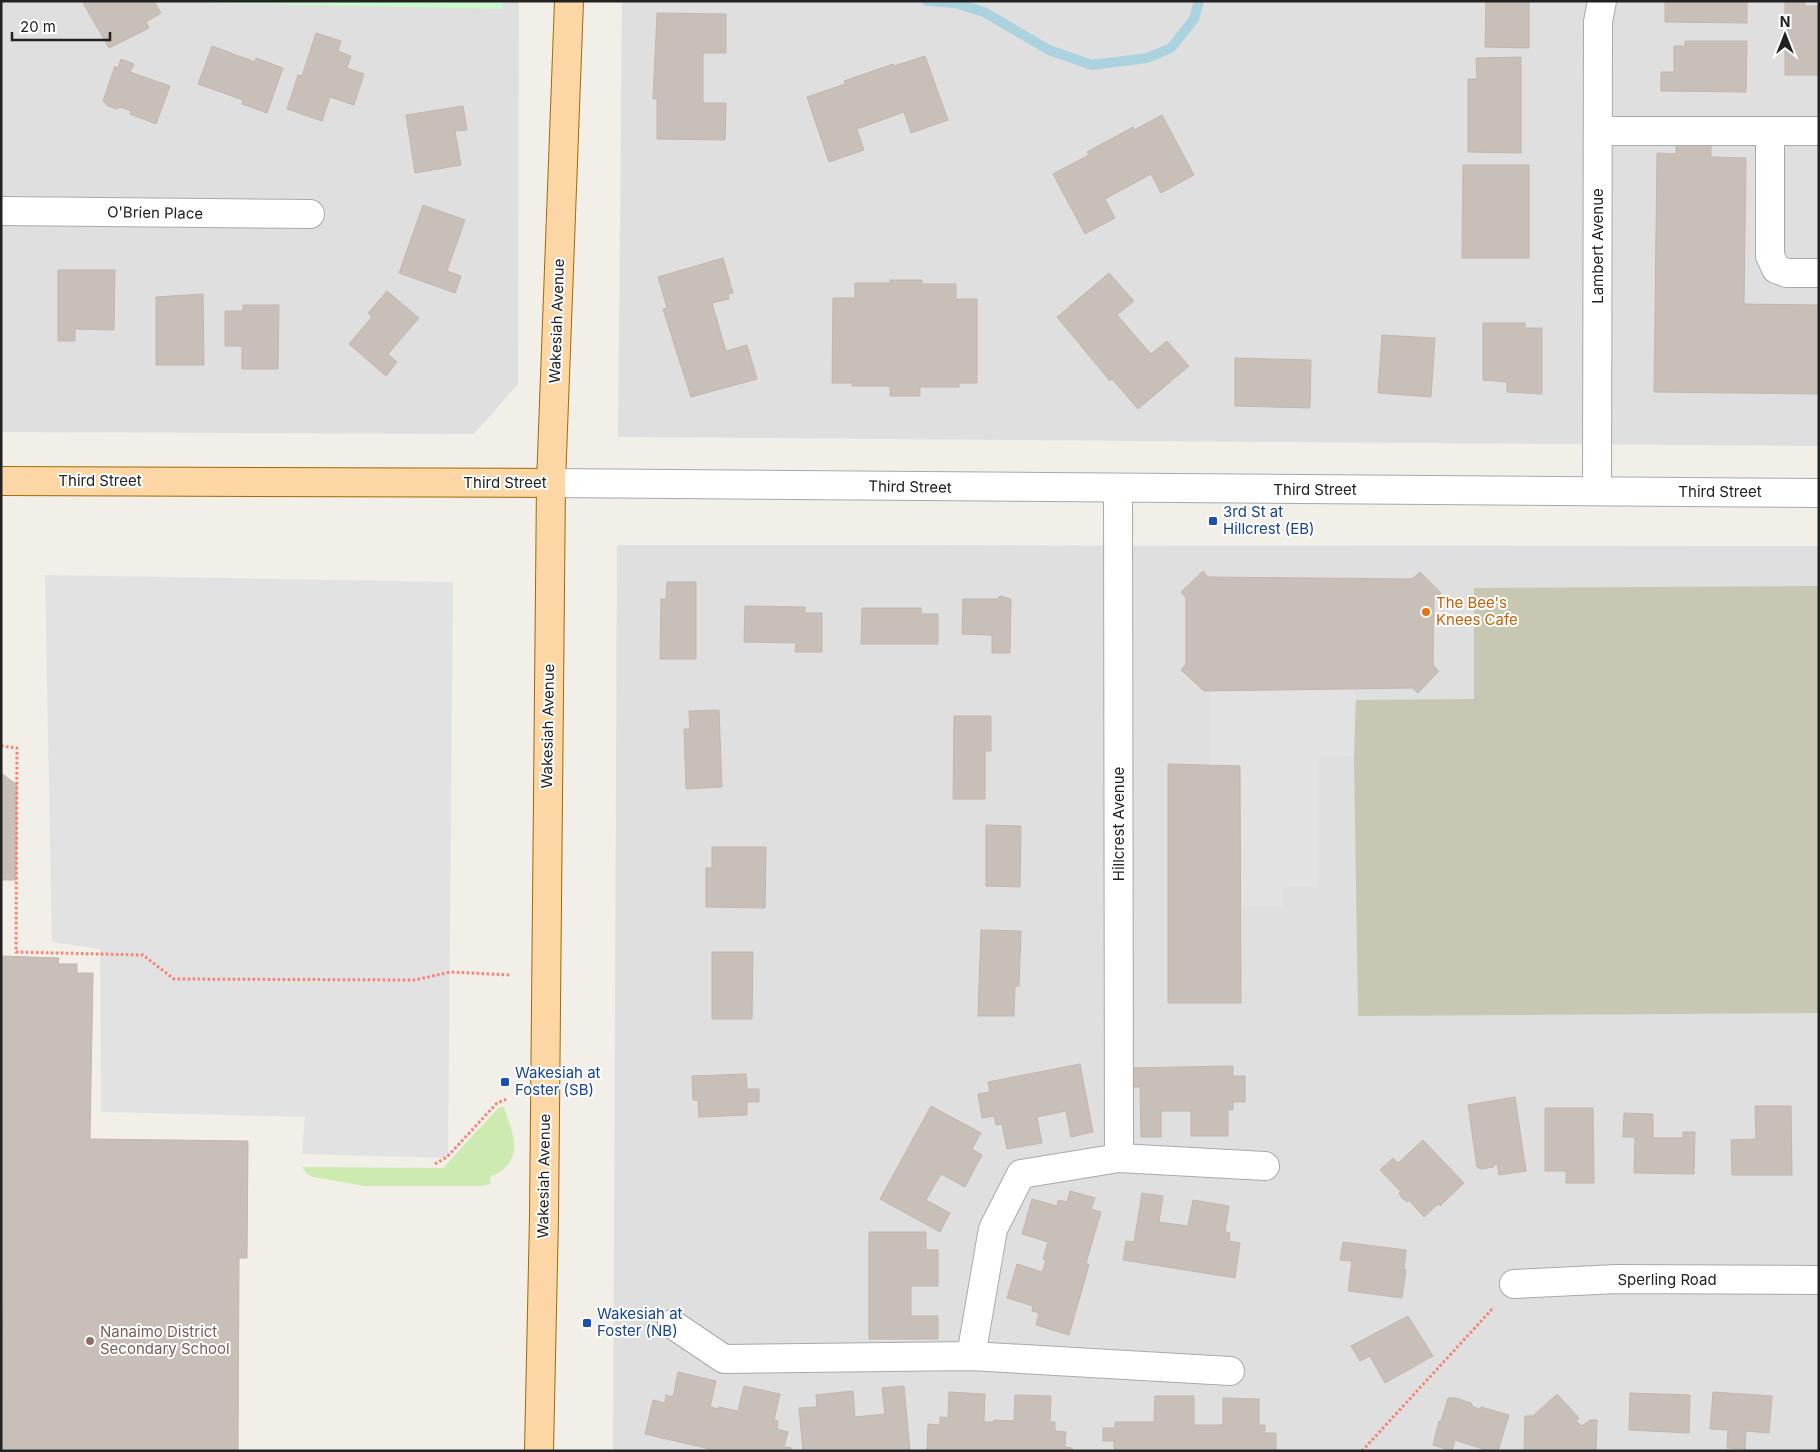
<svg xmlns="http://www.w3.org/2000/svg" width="1820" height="1452" font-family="Inter,sans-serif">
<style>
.residential{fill:#e0dfdf}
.construction{fill:#c7c7b4}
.grass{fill:#cdebb0}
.park{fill:#c8facc}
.parking{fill:#e2e2e2}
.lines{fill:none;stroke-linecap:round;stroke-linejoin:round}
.stream{stroke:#aad3df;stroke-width:10}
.building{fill:#c7bfb8;stroke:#c4b6ab}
.minor-casing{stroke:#a9a9a9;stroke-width:30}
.major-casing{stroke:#a06b00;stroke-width:30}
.path{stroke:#fa8072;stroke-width:3;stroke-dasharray:2.5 2.5;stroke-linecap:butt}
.minor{stroke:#fff;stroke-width:28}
.major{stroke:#fcd6a4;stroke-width:28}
.transit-dot{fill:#1a4fb4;stroke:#fff;stroke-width:2}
.food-dot{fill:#e8710a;stroke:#fff;stroke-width:2}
.education-dot{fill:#8d6e63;stroke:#fff;stroke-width:2}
.labels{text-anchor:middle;stroke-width:4;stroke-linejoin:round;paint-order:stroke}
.street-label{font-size:15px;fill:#222;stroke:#fff}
.transit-label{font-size:15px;fill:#164399;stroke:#fff;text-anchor:start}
.food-label{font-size:15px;fill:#c56008;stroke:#fff;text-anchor:start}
.education-label{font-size:15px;fill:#785e54;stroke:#fff;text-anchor:start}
</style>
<rect width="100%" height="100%" fill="#f2efe9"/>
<g class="residential">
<polygon points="1,1 211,1 213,3 502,8 502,1 519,1 518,384 474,434 1,432"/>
<polygon points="622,1 1819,1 1819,446 618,437"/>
<polygon points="617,545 1819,546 1819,1451 613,1451"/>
</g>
<polygon class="construction" points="1819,586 1819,1013 1358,1016 1354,756 1356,700 1474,699 1474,588"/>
<path class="grass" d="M 499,1107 L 504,1107 C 514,1136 526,1161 490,1177 L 491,1184 L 480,1186 L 364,1186 L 313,1177 L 307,1174 L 302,1167 L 443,1168 Z"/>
<polygon class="park" points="211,1 502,1 502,9 213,3"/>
<g class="parking">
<polygon points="45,575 453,582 448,1158 302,1154 305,1117 101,1112 100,949 52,942"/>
<polygon points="1354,690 1354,756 1319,757 1319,887 1283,887 1283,907 1240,907 1240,766 1210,766 1210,691"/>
</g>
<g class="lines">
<polyline class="stream" points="927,1 955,3 984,12 1049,50 1092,65 1147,58 1171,48 1194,19 1199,1"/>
</g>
<g class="building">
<polygon points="82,1 154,1 161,13 146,22 149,28 109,48"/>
<polygon points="1486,1 1529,1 1529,48 1485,47"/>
<polygon points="1665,1 1747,1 1747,23 1665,22"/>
<polygon points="1785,1 1805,2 1805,6 1819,6 1819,75 1785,75"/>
<polygon points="657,13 726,14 726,53 703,53 703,103 726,103 725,140 657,139 657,99 653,99"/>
<polygon points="316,33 341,41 338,51 351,56 347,68 364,74 354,105 330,97 322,121 287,109 298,75 302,76"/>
<polygon points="1685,41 1747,41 1746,92 1661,91 1661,72 1674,72 1674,46 1685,46"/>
<polygon points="212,46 255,62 256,58 283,68 267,113 242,104 243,100 198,84"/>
<polygon points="925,56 948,120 911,133 904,112 857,129 864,150 829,162 807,97 845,84 844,81 893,64 894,66"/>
<polygon points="1521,57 1521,153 1468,152 1468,79 1477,79 1476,58"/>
<polygon points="121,59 134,64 130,72 170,86 156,124 130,114 131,111 120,107 117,109 108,106 103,101 115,66 118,68"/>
<polygon points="463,106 467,130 455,131 461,165 415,173 406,115"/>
<polygon points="1162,115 1194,175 1161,193 1151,174 1105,199 1115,218 1085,234 1053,174 1089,155 1087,152 1133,127 1134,130"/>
<polygon points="1676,140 1711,141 1711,157 1746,158 1744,304 1819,305 1819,394 1654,392 1657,153 1676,154"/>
<polygon points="1463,165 1529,165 1529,258 1462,258"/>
<polygon points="423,205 465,220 447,271 461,276 455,293 399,273"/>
<polygon points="723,258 733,293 728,294 729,299 712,303 726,351 747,345 757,379 691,397 663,309 667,308 658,277"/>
<polygon points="58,270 115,270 114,330 75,329 75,341 58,341"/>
<polygon points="1109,273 1134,301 1117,315 1151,354 1167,341 1189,366 1138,409 1112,379 1110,381 1057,317"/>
<polygon points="890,280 922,280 922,284 956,284 956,299 977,299 977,383 959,383 959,387 920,387 920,396 890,396 890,386 852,386 852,383 832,383 833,298 855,298 855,283 890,283"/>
<polygon points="387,291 419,318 388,354 397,362 386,376 349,344 372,317 368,313"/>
<polygon points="203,294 204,365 156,365 156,297"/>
<polygon points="243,305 279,305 278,369 242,369 242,346 225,346 225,311 243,311"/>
<polygon points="1483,323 1525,323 1525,328 1542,328 1542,394 1507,392 1507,382 1483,380"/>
<polygon points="1382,335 1435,338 1431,397 1378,393"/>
<polygon points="1235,358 1311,360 1310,408 1235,406"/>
<polygon points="1203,571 1208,577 1412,579 1420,572 1441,593 1434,600 1433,665 1439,671 1418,693 1412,688 1204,691 1181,670 1186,664 1186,598 1181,592"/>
<polygon points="667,582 696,582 696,659 660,659 661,599 666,599"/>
<polygon points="1000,596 1011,599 1010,653 992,653 992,635 962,634 963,599 997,599"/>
<polygon points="745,606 805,607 805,613 822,613 822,652 795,652 796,643 744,642"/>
<polygon points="862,608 921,608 921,614 938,614 938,644 861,644"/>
<polygon points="719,710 722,787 686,789 684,729 690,729 689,711"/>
<polygon points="954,716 991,716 991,751 985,751 985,799 953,799"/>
<polygon points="1168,764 1240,766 1241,1003 1168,1003"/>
<polygon points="1,773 17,785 16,880 1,880"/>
<polygon points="986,825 1021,826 1020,887 986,886"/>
<polygon points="712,847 766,847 765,908 706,907 706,868 712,868"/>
<polygon points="981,930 1021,931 1019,986 1015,986 1014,1016 978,1016"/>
<polygon points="712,952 753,952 752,1019 712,1019"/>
<polygon points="1,956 59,958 58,964 77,964 77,973 93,973 90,1139 248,1141 247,1258 239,1258 238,1451 1,1451 3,1286 1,1286"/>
<polygon points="1080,1064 1093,1132 1071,1137 1066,1111 1037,1117 1042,1143 1007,1149 1002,1124 996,1125 994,1116 982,1118 978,1094 990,1092 988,1082"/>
<polygon points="1233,1066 1233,1076 1245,1076 1245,1102 1233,1102 1233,1110 1228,1110 1228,1136 1191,1136 1191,1111 1161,1111 1161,1137 1141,1137 1140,1087 1132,1087 1131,1068"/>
<polygon points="746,1074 747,1089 759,1089 759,1102 747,1102 747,1115 699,1117 698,1100 693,1100 692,1076"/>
<polygon points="1515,1097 1526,1171 1499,1175 1497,1163 1493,1167 1481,1169 1477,1167 1468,1105"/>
<polygon points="931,1106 981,1133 972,1149 982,1155 965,1187 941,1174 926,1200 950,1213 940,1232 880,1199"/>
<polygon points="1755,1106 1791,1106 1792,1175 1732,1175 1731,1140 1756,1139"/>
<polygon points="1545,1108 1593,1108 1594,1183 1566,1183 1566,1171 1545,1171"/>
<polygon points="1624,1113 1653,1114 1653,1138 1683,1138 1683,1132 1695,1132 1694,1174 1634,1173 1635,1137 1623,1137"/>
<polygon points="1423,1140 1464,1183 1440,1206 1438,1204 1424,1217 1409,1200 1407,1202 1402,1198 1399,1193 1401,1192 1380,1170 1393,1158 1398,1163"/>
<polygon points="1070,1191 1095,1198 1091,1209 1101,1212 1086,1263 1089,1265 1069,1335 1036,1325 1039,1313 1032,1311 1033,1306 1007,1298 1017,1264 1042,1272 1046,1260 1043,1259 1048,1242 1022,1234 1032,1199 1057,1206 1058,1200 1067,1202"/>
<polygon points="1142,1193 1163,1196 1159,1222 1188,1226 1193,1200 1229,1206 1225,1232 1230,1233 1229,1241 1240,1243 1235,1278 1123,1260 1126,1241 1134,1242"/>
<polygon points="869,1232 926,1232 926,1250 938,1250 938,1286 911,1286 911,1316 938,1316 938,1339 869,1339"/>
<polygon points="1343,1242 1406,1250 1404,1270 1406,1270 1402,1298 1348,1291 1352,1261 1340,1260"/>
<polygon points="1408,1316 1433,1356 1385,1383 1370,1356 1360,1361 1351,1346"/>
<polygon points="678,1372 716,1381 710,1407 719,1409 719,1407 738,1411 744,1386 780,1394 774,1420 778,1421 777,1429 788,1432 784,1447 792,1448 791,1451 718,1451 645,1434 653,1400 665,1403 666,1395 673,1397"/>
<polygon points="904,1386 910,1451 803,1451 799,1408 817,1407 816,1395 853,1391 855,1417 885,1414 882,1388"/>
<polygon points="949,1392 985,1394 984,1422 994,1422 994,1420 1014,1421 1015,1395 1051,1396 1050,1422 1055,1422 1055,1431 1066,1432 1065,1447 1072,1448 1072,1451 927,1451 928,1424 940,1425 940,1417 948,1418"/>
<polygon points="1713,1392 1772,1396 1769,1433 1746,1431 1745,1449 1727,1448 1728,1430 1710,1429"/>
<polygon points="1630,1393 1690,1395 1689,1433 1629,1430"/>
<polygon points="1557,1394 1579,1418 1576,1421 1582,1426 1590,1420 1597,1420 1596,1451 1524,1451 1525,1416 1533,1416"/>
<polygon points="1155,1396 1194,1396 1194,1425 1223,1425 1223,1398 1259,1399 1259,1425 1265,1425 1265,1433 1276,1433 1276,1451 1114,1451 1114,1441 1103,1441 1103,1428 1115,1428 1115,1422 1154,1422"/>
<polygon points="1448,1398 1456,1398 1471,1403 1473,1407 1480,1409 1481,1407 1509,1415 1498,1451 1489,1451 1455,1440 1452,1451 1433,1445 1439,1421 1441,1421"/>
</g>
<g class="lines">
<g class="minor-casing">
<g id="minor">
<polyline points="1599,131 1819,131"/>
<polyline points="1770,131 1770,256 1776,269 1787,273 1819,273"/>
<polyline points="1,211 310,214"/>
<polyline points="551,483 1819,493"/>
<polyline points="1118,489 1119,1158"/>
<polyline points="1597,491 1598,22 1602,1"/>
<polyline points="1514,1284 1617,1279 1819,1280"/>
<polyline points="672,1324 724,1359 971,1356 1230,1371"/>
<polyline points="971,1356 993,1229 1021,1174 1119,1158 1265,1166"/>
</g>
</g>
<g class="major-casing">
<g id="major">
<polyline points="1,481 551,483"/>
<polyline points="539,1451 544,1217 551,483 569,1"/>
</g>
</g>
<g class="path">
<polyline points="1,746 17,748 16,952 143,955 174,979 415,980 450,972 511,975"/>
<polyline points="435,1164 447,1157 497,1103 507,1099"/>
<polyline points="1362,1451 1494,1307"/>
</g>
<use href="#minor" class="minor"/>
<use href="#major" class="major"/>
</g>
<g class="transit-dot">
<rect x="1208" y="516" width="10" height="10" rx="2.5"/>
<rect x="500" y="1077" width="10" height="10" rx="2.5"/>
<rect x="582" y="1318" width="10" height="10" rx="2.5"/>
</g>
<circle class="food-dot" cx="1426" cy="612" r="5"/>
<circle class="education-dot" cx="90" cy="1341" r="5"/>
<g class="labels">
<g class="street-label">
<text transform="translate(155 213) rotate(1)" y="5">O'Brien Place</text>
<text transform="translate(1598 246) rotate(-90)" y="5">Lambert Avenue</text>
<text transform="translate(557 321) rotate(-88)" y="5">Wakesiah Avenue</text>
<text x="100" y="486">Third Street</text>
<text x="505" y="488">Third Street</text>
<text transform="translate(910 487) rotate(1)" y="5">Third Street</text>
<text x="1315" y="495">Third Street</text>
<text x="1720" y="497">Third Street</text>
<text transform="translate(548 726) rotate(-89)" y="5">Wakesiah Avenue</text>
<text transform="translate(1119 824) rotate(-90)" y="5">Hillcrest Avenue</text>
<text transform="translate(544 1176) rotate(-89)" y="5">Wakesiah Avenue</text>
<text x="1667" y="1285">Sperling Road</text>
</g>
<g class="transit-label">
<text x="1223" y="517">3rd St at<tspan x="1223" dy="17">Hillcrest (EB)</tspan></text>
<text x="515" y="1078">Wakesiah at<tspan x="515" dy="17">Foster (SB)</tspan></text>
<text x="597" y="1319">Wakesiah at<tspan x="597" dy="17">Foster (NB)</tspan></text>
</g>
<g class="food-label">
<text x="1436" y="608">The Bee's<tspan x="1436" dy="17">Knees Cafe</tspan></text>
</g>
<g class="education-label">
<text x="100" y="1337">Nanaimo District<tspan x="100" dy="17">Secondary School</tspan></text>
</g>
</g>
<rect width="1820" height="1452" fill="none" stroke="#222222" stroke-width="5"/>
<g transform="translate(1785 35)" stroke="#ffffff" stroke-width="4" paint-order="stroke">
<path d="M0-4L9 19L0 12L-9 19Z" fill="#222222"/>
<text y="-8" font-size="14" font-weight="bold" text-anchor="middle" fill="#222222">N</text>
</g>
<path d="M12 32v8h98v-8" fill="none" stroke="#222222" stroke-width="2.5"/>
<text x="20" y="32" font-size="15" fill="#222222" stroke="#ffffff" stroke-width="4" paint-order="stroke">20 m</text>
</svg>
